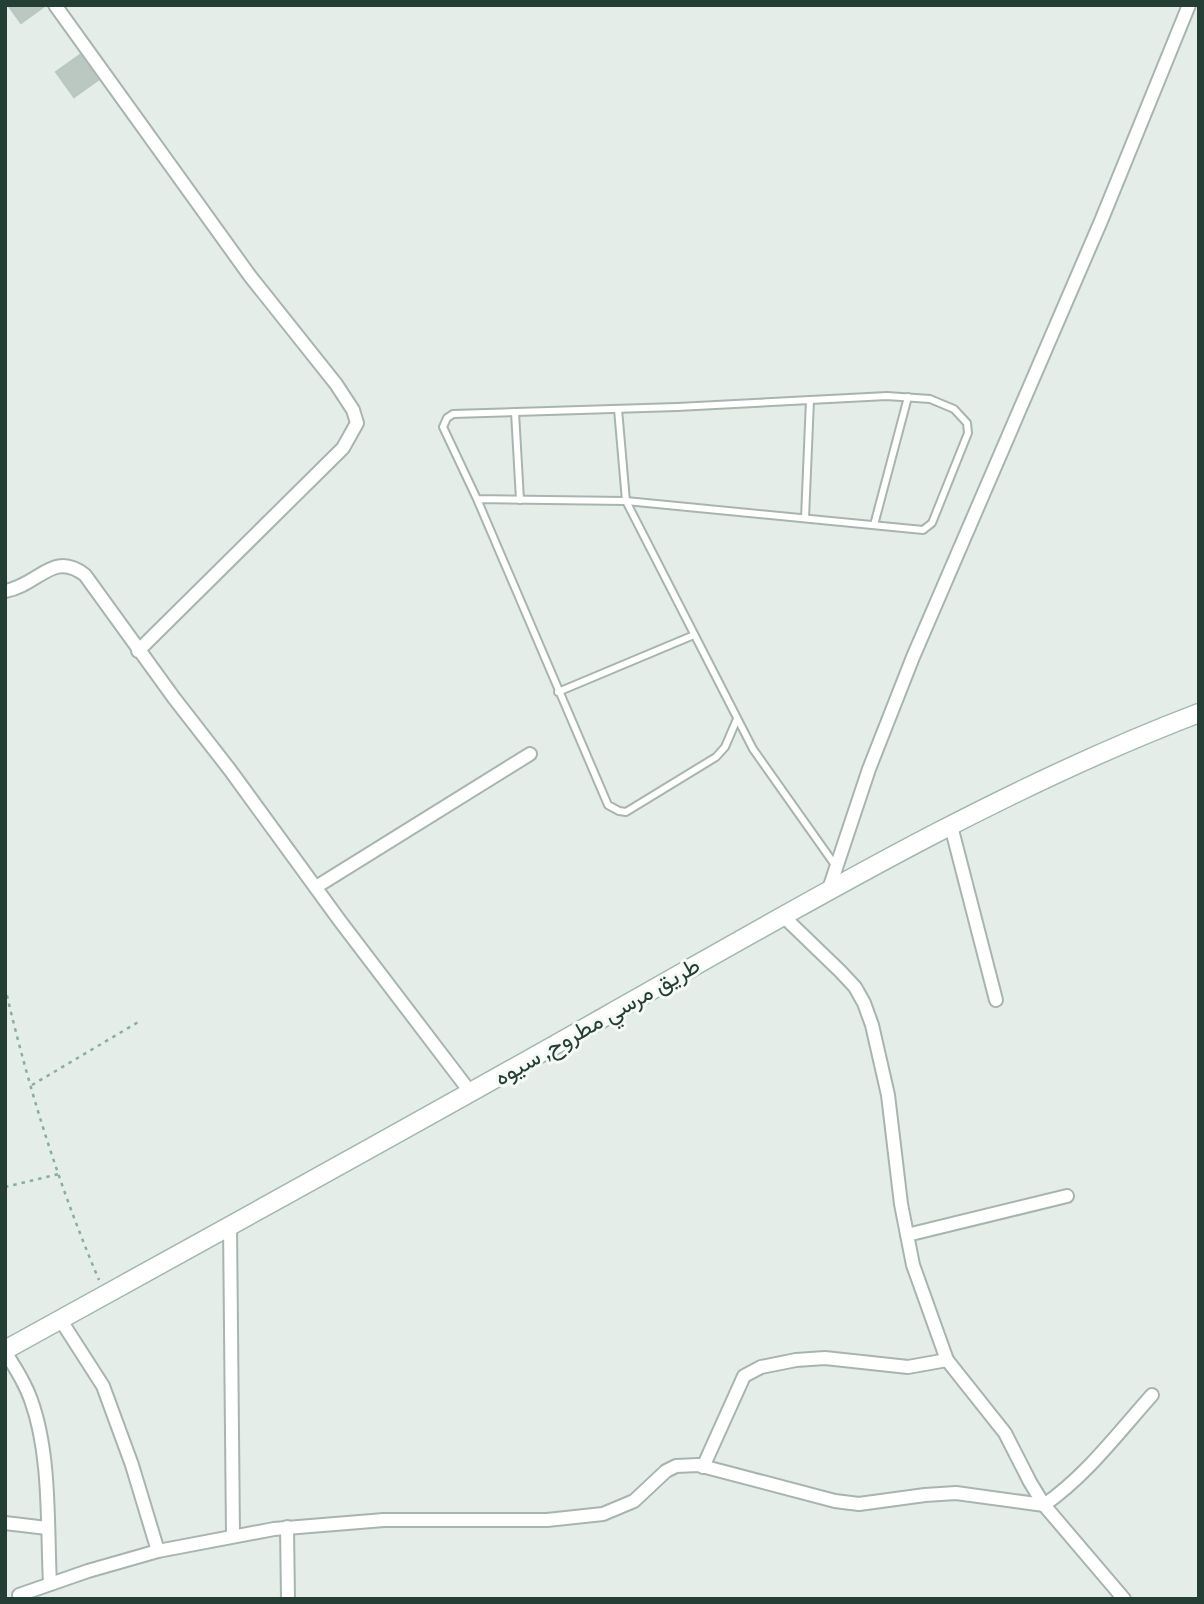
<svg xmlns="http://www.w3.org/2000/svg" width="1204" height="1604" font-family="'Fira Sans Condensed',Vazirmatn,sans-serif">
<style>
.building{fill:#bbc8c2;stroke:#b8c7bf;stroke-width:2}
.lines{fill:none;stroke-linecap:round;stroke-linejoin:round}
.lane-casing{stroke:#a8b5af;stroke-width:10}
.street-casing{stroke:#a8b5af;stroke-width:16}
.secondary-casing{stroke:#a4b8af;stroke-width:21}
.path{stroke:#88ae9f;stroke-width:2.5;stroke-dasharray:3.5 5;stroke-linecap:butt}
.lane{stroke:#fff;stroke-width:6}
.street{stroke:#fff;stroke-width:12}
.secondary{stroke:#fff;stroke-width:18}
.labels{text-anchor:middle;stroke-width:6;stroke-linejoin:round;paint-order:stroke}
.street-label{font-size:23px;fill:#253e35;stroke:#f6faf7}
</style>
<rect width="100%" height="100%" fill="#e5ede9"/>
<g class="building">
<polygon points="8,5 46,5 21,23"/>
<polygon points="80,55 98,80 74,97 56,72"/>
</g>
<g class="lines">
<g class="lane-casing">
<g id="lane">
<polyline points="618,409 626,501 753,749 835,865"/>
<polyline points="515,412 520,500"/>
<polyline points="477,499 626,501 923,530 932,523 968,433 967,423 954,409 930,399 887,396 677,407 453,414 447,418 443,427 477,499 608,805 619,811 626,812 716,757 725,747 737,719"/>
<polyline points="805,518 810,400"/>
<polyline points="874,525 908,397"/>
<polyline points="558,692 694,635"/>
</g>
</g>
<g class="street-casing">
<g id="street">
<polyline points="55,5 250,276 336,384 353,410 357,423 343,448 138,651"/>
<path d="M 5,591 C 39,585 53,550 85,575 L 174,698 L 230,770 L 340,921 L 471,1093"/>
<polyline points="951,826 996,1000"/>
<polyline points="316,887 530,754"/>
<polyline points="828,892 869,769 913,657 1101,221 1189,5"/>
<polyline points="783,916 840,971 855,987 864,1003 872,1025 888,1095 901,1204 913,1265 947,1360 1005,1433 1030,1482 1044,1505 1124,1599"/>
<polyline points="230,1224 233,1536"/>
<polyline points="907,1235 1067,1196"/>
<polyline points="60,1319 103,1386 132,1465 158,1551"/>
<path d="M 5,1352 C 15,1367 25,1383 31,1400 C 51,1455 47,1526 50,1584"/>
<polyline points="703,1467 744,1376 761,1367 796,1360 825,1358 908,1367 947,1360"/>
<polyline points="5,1523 47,1528"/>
<polyline points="287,1527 288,1599"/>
<path d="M 19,1595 L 88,1571 L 158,1551 L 274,1529 L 384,1520 L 547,1520 L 603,1514 L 634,1501 L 666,1471 L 676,1466 L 698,1465 L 835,1501 L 859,1504 L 925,1495 L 956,1493 L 1044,1505 C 1087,1475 1118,1433 1152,1395"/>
</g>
</g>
<g class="secondary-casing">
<path id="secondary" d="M 5,1350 C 206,1239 407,1129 606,1016 C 796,909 994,791 1199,713"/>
</g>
<g class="path">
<path d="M 5,987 C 28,1087 59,1186 99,1280"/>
<polyline points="32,1085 140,1021"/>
<polyline points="5,1187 59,1174"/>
</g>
<use href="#lane" class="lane"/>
<use href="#street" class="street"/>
<use href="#secondary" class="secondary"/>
</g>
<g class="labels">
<g class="street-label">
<text transform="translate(597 1021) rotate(-30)" y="8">طريق مرسي مطروح, سيوه</text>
</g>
</g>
<rect width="1204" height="1604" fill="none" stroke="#253e35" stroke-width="14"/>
</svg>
